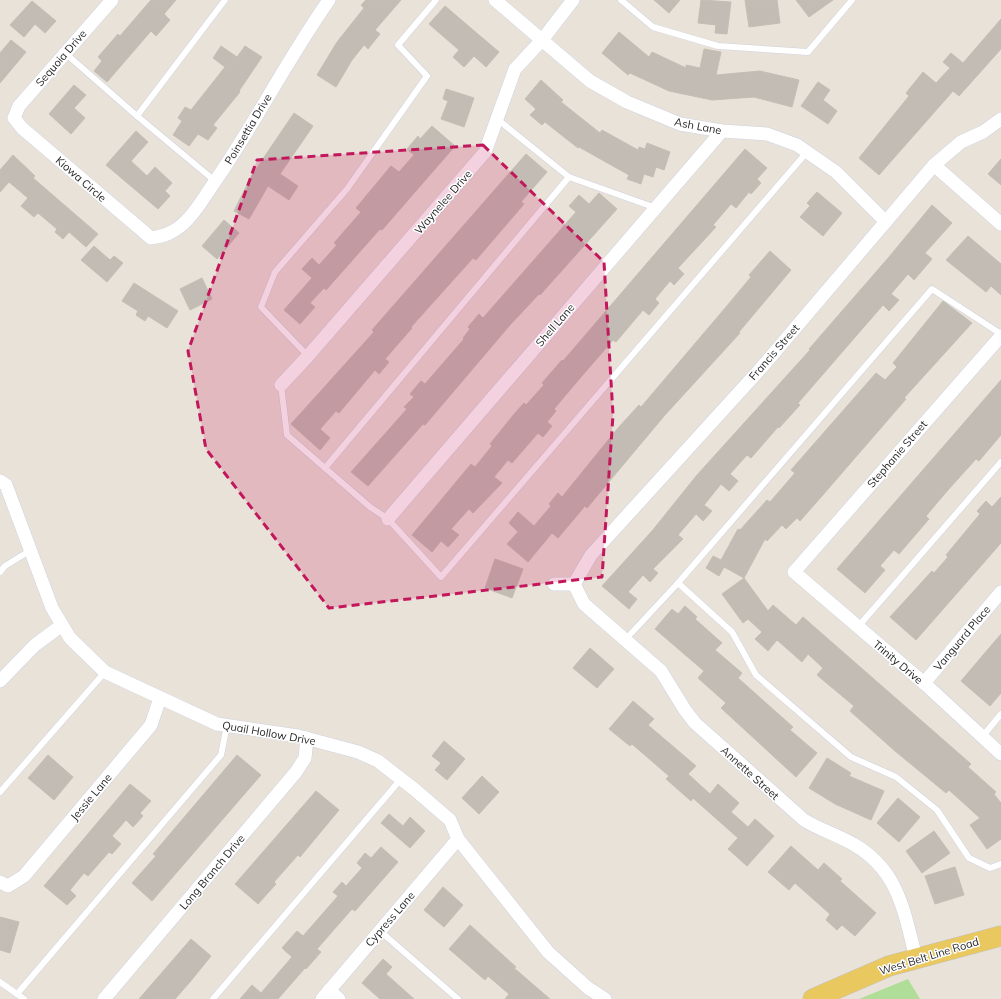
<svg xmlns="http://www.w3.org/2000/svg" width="1001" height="999" font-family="Mulish,sans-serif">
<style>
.green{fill:#b0de98}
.building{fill:#c2bcb5;stroke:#c4beb3}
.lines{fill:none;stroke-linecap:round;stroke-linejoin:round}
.lane-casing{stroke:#cfd2e0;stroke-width:7}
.street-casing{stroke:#cfd2e0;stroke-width:14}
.primary-casing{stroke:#c3c3c3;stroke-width:21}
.lane{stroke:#fff;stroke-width:6}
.street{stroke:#fff;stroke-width:13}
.primary{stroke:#e9c85f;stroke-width:20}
.marked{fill:#c2185b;fill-opacity:0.2;stroke:#c2185b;stroke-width:3;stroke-dasharray:8 5;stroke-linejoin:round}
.labels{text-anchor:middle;stroke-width:3;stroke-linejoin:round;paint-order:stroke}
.street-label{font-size:11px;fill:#272727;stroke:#fff}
</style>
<rect width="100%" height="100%" fill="#e9e2d9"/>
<polygon class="green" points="908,979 920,999 859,999"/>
<g class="building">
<polygon points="151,0 176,0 164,14 170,20 156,36 151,31 107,82 94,71 102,61 98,57 118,34 120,36"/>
<polygon points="366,0 401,0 375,30 380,34 368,49 364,45 352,60 336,87 317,75 337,42 364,8 361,5"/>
<polygon points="654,0 680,0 669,13"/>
<polygon points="701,0 731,2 727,34 715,33 716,25 698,23"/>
<polygon points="745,0 777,0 780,23 749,27"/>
<polygon points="796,0 833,0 809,17"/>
<polygon points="32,1 56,21 45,33 35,24 24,37 10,25"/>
<polygon points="445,6 499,52 486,67 474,56 464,67 453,57 459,50 429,24"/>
<polygon points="1001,19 1001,49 959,96 953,91 879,175 859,158 909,96 906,93 923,72 936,83 950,68 943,62 951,53 963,63"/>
<polygon points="619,32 649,57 652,52 686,68 686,65 700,68 704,49 721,52 716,75 760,71 799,80 792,107 754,97 712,100 669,91 630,73 628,75 602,53"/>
<polygon points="11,40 26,52 0,83 0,53"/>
<polygon points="221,46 237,57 245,46 262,57 239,91 240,92 213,125 217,128 208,140 198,134 189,146 173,135 182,121 178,118 185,107 191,110 225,67 213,58"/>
<polygon points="541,80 563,100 561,102 600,133 602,130 638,150 639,147 645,149 647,143 670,152 664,170 656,167 653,177 644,174 641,184 627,179 629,175 579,147 578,148 545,122 542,125 530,115 536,109 525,99"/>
<polygon points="818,82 830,90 823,100 837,111 828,124 801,106"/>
<polygon points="74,85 86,95 74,108 85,118 71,134 49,114"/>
<polygon points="446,89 474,98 464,127 441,119 448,101 443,99"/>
<polygon points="294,113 313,126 280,174 298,186 289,200 268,186 249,219 234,211 252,175"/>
<polygon points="432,126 455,146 382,230 380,229 326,290 324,288 310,303 315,307 300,324 284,310 312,278 302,269 312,258 319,265 337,245 334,243 361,212 356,208 391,166 399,172 414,155 407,149 418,136 420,139"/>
<polygon points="136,131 148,142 131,161 147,176 155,167 172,183 165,191 170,196 158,209 106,165"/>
<polygon points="745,149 767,168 757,179 761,183 751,194 749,192 736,208 731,204 713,225 716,227 678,268 684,274 674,285 670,281 655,299 659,303 649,315 643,310 616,342 613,340 581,377 554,409 556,411 547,422 552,426 543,437 538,433 512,463 508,460 494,477 502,483 473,513 469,509 451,529 459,535 448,547 441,541 432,552 412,535 471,464 475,467 492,446 490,444 515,413 524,403 526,405 544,385 542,383 562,360 563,361"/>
<polygon points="526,154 547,172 521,202 524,204 476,260 473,258 411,327 412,328 385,359 389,362 379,374 375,370 339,413 336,411 320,429 330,438 320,450 291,424 374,332 372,330"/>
<polygon points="13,155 35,176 33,178 98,234 86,247 69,232 63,239 55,232 57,229 38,213 34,217 21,206 28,198 9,182 0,192 0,170"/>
<polygon points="1001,159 1001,185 988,174"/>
<polygon points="817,192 842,213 823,236 800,217 810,206 807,203"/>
<polygon points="599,193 617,209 540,295 539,294 510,325 425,425 423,424 368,486 351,472 407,409 404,407 414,397 410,394 421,381 425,384 464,339 463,338 470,329 468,327 479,314 483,318 576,212 569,206 579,195 589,204"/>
<polygon points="932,205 952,223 925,253 932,259 914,280 908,274 891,294 899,300 889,311 883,305 798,403 800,405 779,428 778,427 751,458 747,455 730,474 738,481 729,491 721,484 704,505 712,511 703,521 696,514 678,535 683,539 653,569 658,573 650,582 643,575 628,592 637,599 629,609 602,586 652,531 697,475 810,350 809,349 889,257"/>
<polygon points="224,220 239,233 217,259 202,246"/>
<polygon points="968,236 1001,264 1001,295 991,286 986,292 946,260"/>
<polygon points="94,246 110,260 114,256 123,263 107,282 81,260"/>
<polygon points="770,251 791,270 739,332 740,333 665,415 587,508 585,506 558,538 552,533 528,562 507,544 518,532 509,523 518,512 534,526 551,506 549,504 558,493 562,497 618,428 639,405 641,407 726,307 751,277 749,275"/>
<polygon points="202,278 212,299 190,310 180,289"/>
<polygon points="134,283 178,311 167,328 148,316 145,321 136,315 138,311 122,301"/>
<polygon points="943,301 972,323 904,398 906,399 822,496 800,521 797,518 786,529 782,525 767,541 765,539 744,578 724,567 719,576 706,568 713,556 721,560 738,529 740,530 767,500 770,502 795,473 791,470 876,373 885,380 897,367 893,363"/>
<polygon points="1001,380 1001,435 979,461 976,459 948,490 926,516 929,519 899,554 894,550 880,566 885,570 865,593 837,569"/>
<polygon points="1001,497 1001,543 916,640 890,617 932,571 934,573 948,557 946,555 980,514 977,511 986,501 992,507"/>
<polygon points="495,559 523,569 512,598 485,588"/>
<polygon points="744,578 768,611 773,605 796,625 803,617 971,764 968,767 996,792 994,794 1001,803 1001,839 987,849 970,825 980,818 949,790 946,793 895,751 850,711 854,706 817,675 823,668 808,654 802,662 777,640 768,651 755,639 762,632 748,619 743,623 722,594"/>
<polygon points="685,606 697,617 695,619 722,643 715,650 742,673 738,678 793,727 790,730 817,753 796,777 721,708 726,703 698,678 704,671 655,629 672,609 678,614"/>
<polygon points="1001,634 1001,693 990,706 961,681"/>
<polygon points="590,648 614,669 597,688 573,668"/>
<polygon points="633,701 654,719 648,725 696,766 688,774 710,794 718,784 739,803 731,812 748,827 755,819 774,836 747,866 728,849 738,838 693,798 691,801 666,779 669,776 632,744 630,746 609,729"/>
<polygon points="444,741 465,759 447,780 435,770 441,763 432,756"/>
<polygon points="48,755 73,777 54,800 28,778"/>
<polygon points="237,755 261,775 152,901 132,883 156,856 153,854"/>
<polygon points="827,758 851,773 849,776 884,791 871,820 835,804 809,788"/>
<polygon points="482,776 499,792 479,814 462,798"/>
<polygon points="130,784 151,801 140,813 143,816 133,827 126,820 112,836 121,844 112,854 109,852 88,876 84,873 70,890 76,896 67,905 44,886"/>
<polygon points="316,791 339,810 300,857 298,855 274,882 276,884 258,904 235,884"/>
<polygon points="898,798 920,817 899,842 877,823"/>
<polygon points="389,814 403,826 410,817 425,831 410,848 381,823"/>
<polygon points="934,831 950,853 922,873 906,851"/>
<polygon points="791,846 818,870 824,863 842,879 840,881 876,913 855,936 842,925 837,930 826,920 830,914 795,883 789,890 768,872"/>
<polygon points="381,847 398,862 355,911 352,909 317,949 321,952 306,969 305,968 278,999 240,999 252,985 261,993 292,957 282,948 297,931 303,936 338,896 333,892 342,882 346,886 362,868 357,863 365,853 371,858"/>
<polygon points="955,867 964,895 935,904 925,876"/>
<polygon points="443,887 463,905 444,927 424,910"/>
<polygon points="0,917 19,922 10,953 0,950"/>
<polygon points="470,925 516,967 514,968 550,999 505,999 509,994 488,976 485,980 449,949"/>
<polygon points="191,939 211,956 190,982 175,999 139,999"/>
<polygon points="383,959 392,967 386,974 414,999 380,999 362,983"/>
</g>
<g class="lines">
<g class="lane-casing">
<g id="lane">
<polyline points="621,0 653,27 718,46 808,52 852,0"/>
<polyline points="65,53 137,116 225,0"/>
<polyline points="137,116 215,181"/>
<polyline points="497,119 569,177 656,208"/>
<polyline points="1001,334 932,289 678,583 732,632 756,675 851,757 896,777 937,810 969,858 990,868 1001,864"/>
<polyline points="308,356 261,307 275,272 347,189 427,76 398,45 436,0"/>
<polyline points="281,385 287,435 370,507 388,519 441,577 807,152"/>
<polyline points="325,468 569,177"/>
<polyline points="0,572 5,566 31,550"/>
<polyline points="857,628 1001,462"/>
<polyline points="625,640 678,583"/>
<polyline points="982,737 1001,714"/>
<polyline points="0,792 105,672"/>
<polyline points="380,931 458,999"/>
<polyline points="0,982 24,999"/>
<polyline points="17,994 221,755 227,725"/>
<polyline points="213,999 401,779"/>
</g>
</g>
<g class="street-casing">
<g id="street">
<path d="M 112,0 L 19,106 L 14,118 L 22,128 L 151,238 C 164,236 173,233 183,224 C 196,213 206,194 216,180 C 256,122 288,58 329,0"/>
<polyline points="495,0 590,81 627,102 680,124 722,131 767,134 797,145 836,172 886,222"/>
<polyline points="934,165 1001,224"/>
<polyline points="1001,336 794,572 924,683 1001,754"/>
<polyline points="281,385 308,356 485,152 515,69 542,40 573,0"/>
<polyline points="0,481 6,485 52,608 70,638 105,672 217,724 298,736 358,752 378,761 414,789 450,820 458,839 548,952 588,988 605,999"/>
<polyline points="388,519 722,131"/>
<polyline points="554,584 574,584 591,555 762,367 934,165 961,142 983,132 1001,119"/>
<path d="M 574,584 L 584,604 L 661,671 L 685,710 L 695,723 L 804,820 C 820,830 838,835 853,844 C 899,870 904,912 916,958"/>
<polyline points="0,681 35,645 62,625"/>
<polyline points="924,683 1001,592"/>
<polyline points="0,882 8,886 24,876 151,725 160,698"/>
<polyline points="329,990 339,999"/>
<polyline points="104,999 296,772 305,758 307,738"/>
<polyline points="322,999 458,839"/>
</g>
</g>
<g class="primary-casing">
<polyline id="primary" points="813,999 889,966 1001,936"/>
</g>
<use href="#lane" class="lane"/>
<use href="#street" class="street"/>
<use href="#primary" class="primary"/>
</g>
<path class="marked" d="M 483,145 L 604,262 L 613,415 L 602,577 L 329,608 L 206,449 L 188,351 L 257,160 Z"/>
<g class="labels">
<g class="street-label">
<text transform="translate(61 58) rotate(-49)" y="4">Sequoia Drive</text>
<text transform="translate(698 126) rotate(11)" y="4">Ash Lane</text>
<text transform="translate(248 129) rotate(-59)" y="4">Poinsettia Drive</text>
<text transform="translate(81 179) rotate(41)" y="4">Kiowa Circle</text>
<text transform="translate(443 202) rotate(-49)" y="4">Waynelee Drive</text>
<text transform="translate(555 325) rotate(-49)" y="4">Shell Lane</text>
<text transform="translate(774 352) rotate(-49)" y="4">Francis Street</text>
<text transform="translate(897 454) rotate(-49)" y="4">Stephanie Street</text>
<text transform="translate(962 638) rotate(-50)" y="4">Vanguard Place</text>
<text transform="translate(898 662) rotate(40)" y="4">Trinity Drive</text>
<text transform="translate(269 733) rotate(10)" y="4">Quail Hollow Drive</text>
<text transform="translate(750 773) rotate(42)" y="4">Annette Street</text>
<text transform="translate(91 797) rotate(-50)" y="4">Jessie Lane</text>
<text transform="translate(212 872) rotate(-50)" y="4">Long Branch Drive</text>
<text transform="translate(390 919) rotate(-49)" y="4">Cypress Lane</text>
<text transform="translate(929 956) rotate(-17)" y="4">West Belt Line Road</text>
</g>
</g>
</svg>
